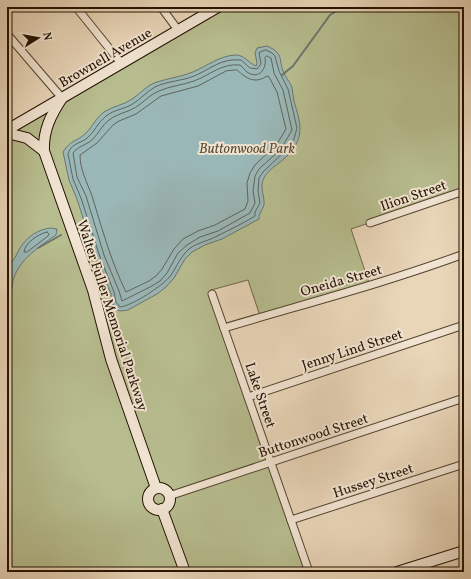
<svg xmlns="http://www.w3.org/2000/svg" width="471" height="579" font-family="Vollkorn,serif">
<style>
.green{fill:#b7bd8f;stroke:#6d6848}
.water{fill:#9ab7b7;stroke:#6a756e}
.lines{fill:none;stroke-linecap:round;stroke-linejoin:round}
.shore{stroke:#5e645c;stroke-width:1}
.stream{stroke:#6a756e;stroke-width:2}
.street-casing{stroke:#54432f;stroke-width:9}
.secondary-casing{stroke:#231201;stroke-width:12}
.street{stroke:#f1e4d2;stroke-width:7}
.secondary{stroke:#f1e4d2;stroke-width:10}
.labels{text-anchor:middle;stroke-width:4;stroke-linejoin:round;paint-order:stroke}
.street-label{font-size:14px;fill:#231201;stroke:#f1e4d2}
.park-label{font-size:14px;font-style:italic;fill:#574e33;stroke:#f1e4d2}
</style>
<rect width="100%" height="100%" fill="#e9d6b9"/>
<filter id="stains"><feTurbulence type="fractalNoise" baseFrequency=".005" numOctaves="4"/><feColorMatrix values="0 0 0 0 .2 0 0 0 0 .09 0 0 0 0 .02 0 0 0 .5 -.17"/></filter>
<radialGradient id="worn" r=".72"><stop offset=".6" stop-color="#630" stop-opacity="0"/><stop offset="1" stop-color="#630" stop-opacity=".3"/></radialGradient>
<polygon class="green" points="226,7 464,7 464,191 351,229 370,286 260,316 248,280 211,290 224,328 221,329 305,572 7,572 7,135"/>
<g class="water">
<path d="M 267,46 C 286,54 277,61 285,75 C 287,80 291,83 292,88 C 293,92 293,97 294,101 C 300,122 306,136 288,155 C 281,163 269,168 264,178 C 259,187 265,196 264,205 C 262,211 259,212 259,219 L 222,239 L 205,245 L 192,252 L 185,259 L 174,278 L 166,287 L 157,294 L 128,310 L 120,311 L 117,310 L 112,303 L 111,294 L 96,259 L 77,199 L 69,180 L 63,152 C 71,139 77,142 86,133 C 93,126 96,118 104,112 C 113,106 124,105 132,99 C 140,94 147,85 157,82 C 169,78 181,77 193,72 C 207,66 219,56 235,55 C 245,55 247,62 256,66 L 257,63 L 255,53 L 257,48 Z"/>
<path d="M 51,228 L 57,229 L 56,235 C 40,246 21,258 14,277 C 11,287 13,295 7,304 L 7,266 C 14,262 16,255 20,248 C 27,237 38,229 51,228 Z"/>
</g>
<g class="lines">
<g class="shore">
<path d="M 266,50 L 272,53 L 275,56 L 279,71 L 288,89 L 297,128 L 294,139 L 288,148 L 263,172 L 259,178 L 258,191 L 260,203 L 255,212 L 255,216 C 244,223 231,229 219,235 C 209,241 198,242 189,249 C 181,256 177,266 171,275 C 164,285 132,306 120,307 L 116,302 L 114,292 L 100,257 L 81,198 L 73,179 L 68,154 C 71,144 78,144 86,139 C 94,133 98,122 106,116 C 114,110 123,109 131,105 C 140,100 146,92 155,87 C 167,81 182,81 194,76 C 211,69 221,58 241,60 L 250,68 L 257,69 L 261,64 L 259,53 Z"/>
<path d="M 267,56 L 271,58 L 274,73 L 283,90 L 292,130 L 281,149 L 259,169 L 255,176 L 253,191 L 255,203 L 250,213 L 218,231 L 200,237 L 187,245 L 178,253 L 167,273 L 160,281 L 152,286 L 122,301 L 119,291 L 104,255 L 86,196 L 77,177 L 73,153 C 78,146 87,145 93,139 C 99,133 102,125 109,120 C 118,113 130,112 139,105 C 146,100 151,94 159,91 C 170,86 183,85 194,81 C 210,75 222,63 240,65 C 243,67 244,70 247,72 C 259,80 267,69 265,58 Z"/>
<path d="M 237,70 C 247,79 255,84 267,76 L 269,77 L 277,92 L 286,129 L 277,144 L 255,165 L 250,173 L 247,183 L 248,201 L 245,209 L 215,225 L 198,231 L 183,239 L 174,249 L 162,269 L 156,276 L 149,281 L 126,292 C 111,262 102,228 92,196 C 87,182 80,170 80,155 L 97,143 L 113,125 L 119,121 L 136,114 L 161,96 L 198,86 L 226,71 Z"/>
<path d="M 47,232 L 49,234 L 48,236 L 27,252 L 24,252 C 25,243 38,234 47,232 Z"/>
</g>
<g class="stream">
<polyline points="282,75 293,66 330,15 343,7"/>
<polyline points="82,225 87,224"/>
<polyline points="38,248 61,235"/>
</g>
<g class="street-casing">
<g id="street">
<polyline points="76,7 121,63"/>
<polyline points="161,7 178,30"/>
<polyline points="7,34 62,98"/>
<polyline points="370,223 464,191"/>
<polyline points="212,294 309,572"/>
<path d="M 224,328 C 304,304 385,283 464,254"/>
<polyline points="248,397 464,325"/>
<polyline points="169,496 464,398"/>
<polyline points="291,520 464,464"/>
</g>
</g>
<g class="secondary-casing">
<g id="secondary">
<path d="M 62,98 C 51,115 43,130 44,151 L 93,290 L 111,359 L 156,488"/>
<polyline points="7,130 218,7"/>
<polyline points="7,133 27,138 44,151"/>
<circle cx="159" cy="499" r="11"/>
<polyline points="162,509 185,572"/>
<polyline points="397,572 464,551"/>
</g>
</g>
<use href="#street" class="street"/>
<use href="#secondary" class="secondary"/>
</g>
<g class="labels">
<g class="street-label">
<text transform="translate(105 57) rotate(-30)" y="5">Brownell Avenue</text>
<text transform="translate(413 195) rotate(-19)" y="5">Ilion Street</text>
<text transform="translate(341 280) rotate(-16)" y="5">Oneida Street</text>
<text transform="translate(113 315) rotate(72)" y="5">Walter Fuller Memorial Parkway</text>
<text transform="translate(352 349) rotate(-18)" y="5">Jenny Lind Street</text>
<text transform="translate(261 395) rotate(71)" y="5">Lake Street</text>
<text transform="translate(313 435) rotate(-18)" y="5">Buttonwood Street</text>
<text transform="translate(373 480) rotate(-18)" y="5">Hussey Street</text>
</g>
<g class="park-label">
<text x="247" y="153">Buttonwood Park</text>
</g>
</g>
<rect width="471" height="579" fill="none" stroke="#e9d6b9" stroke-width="24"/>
<rect x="8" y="8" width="455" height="563" fill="none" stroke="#231201" stroke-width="2"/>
<rect x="12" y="12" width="447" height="555" fill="none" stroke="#231201"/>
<g transform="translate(38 38) rotate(79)" stroke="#f1e4d2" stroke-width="3" paint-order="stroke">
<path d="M0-3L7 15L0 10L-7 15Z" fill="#231201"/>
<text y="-6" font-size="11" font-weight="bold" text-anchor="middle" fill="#231201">N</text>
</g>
<rect width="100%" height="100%" filter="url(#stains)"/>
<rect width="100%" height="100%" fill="url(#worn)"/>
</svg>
